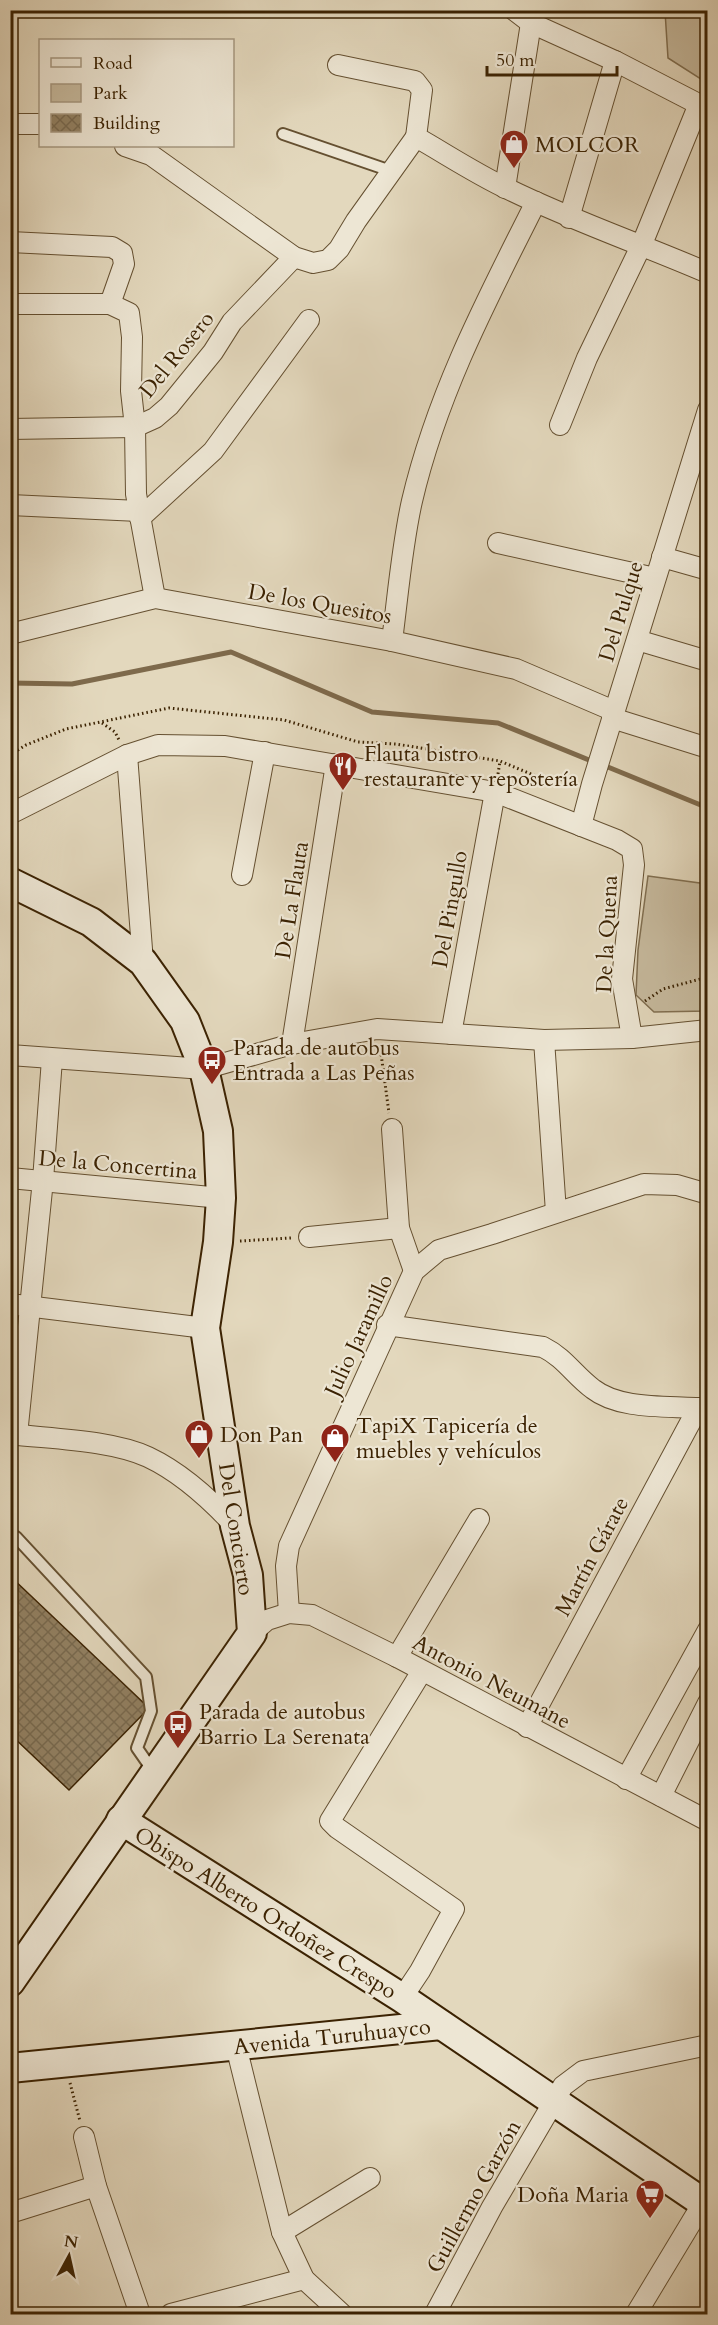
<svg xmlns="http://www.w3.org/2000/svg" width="718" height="2325" font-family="Cardo,serif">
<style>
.park{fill:#c6b99d;stroke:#806e50;stroke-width:1.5}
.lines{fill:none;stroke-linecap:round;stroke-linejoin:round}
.stream{stroke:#7e6a4c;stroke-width:5}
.building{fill:url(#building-cross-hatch);stroke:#3b2202;stroke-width:1.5}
.lane-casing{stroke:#655031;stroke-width:14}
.street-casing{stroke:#655031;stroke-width:22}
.secondary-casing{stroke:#3b2202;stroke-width:32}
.path{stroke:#3b2202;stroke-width:3;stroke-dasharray:1.5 3;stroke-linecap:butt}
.lane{stroke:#ede6d4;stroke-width:10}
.street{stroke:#ede6d4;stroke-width:20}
.secondary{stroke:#ede6d4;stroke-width:28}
.labels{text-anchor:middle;stroke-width:4.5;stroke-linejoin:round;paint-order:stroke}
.poi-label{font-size:22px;fill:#3b2202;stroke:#ede6d4;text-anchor:start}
.street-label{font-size:22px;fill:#3b2202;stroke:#ede6d4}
</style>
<defs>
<pattern id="building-cross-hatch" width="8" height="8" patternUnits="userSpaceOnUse" patternTransform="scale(1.5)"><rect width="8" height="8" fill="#928163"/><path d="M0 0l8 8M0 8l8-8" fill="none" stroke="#78694f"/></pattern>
</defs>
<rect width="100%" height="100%" fill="#e3d8bd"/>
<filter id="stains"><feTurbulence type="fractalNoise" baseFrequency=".00333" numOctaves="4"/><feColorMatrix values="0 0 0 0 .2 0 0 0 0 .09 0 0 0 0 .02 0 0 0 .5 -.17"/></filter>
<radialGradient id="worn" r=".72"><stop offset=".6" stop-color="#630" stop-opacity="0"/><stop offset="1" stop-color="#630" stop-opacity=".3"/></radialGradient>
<g class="park">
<polygon points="665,11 707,11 707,83 668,58"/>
<polygon points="648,876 707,884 707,1011 654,1012 636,995 638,950"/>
</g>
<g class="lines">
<g class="stream">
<polyline points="10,683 72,684 231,652 372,712 498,723 594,762"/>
<polyline points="603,765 708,808"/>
</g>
</g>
<polygon class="building" points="10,1576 149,1708 69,1790 10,1734"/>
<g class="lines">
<g class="lane-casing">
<g id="lane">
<polyline points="283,134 391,171"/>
<polyline points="16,1537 146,1677 151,1711 137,1748 153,1771"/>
</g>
</g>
<g class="street-casing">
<g id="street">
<polyline points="514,10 531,23 615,61 708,109"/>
<path d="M 338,65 L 415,81 L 422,90 L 416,137 C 446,154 476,174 508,189 C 573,221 641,244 708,273"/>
<polyline points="10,124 40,124"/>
<polyline points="125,146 151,155 294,257 313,263 328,260 339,249 356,221 416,137"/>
<polyline points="505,188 531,23"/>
<polyline points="569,218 615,61"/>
<polyline points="10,242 112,247 122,253 124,264 110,304"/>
<polyline points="10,304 110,304 129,313 132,337 131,391 135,427 136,494 155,598"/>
<polyline points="560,425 587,358 642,244 699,104"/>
<polyline points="10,429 135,427 155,418 169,406 213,352 232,322 294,257"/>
<polyline points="10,505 139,511"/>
<polyline points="140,518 213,451 309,320"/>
<polyline points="498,543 655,578"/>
<polyline points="662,557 708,570"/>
<polyline points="10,634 155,598 392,641 516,669 614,711"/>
<polyline points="637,640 708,661"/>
<path d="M 392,641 C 398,595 402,545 412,501 C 437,394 487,299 536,202"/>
<polyline points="612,718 708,748"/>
<polyline points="127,755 143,962"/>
<polyline points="10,814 127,755 158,745 225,746 495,792 617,840 632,849 634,865 622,979 632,1038"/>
<polyline points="581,826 592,784 708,410"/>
<polyline points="242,875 265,752"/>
<polyline points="451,1034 495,792"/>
<polyline points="544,1040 556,1212"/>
<polyline points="292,1044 336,764"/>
<polyline points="10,1055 204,1069 292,1044 377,1029 544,1040 632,1038 708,1030"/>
<polyline points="392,1129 399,1228 414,1271"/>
<polyline points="10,1178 221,1198"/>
<polyline points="309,1237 399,1228"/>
<polyline points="10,1304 205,1328"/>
<path d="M 387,1325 L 543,1347 C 565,1358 574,1375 593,1389 C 621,1411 673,1405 708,1409"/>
<path d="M 10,1434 C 52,1439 111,1440 148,1457 C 182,1473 210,1499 235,1526"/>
<polyline points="17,1435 43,1180 52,1059"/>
<polyline points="289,1613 286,1566 289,1546 414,1271 439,1250 492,1234 644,1184 677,1185 708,1194"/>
<polyline points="252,1633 267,1620 289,1613 312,1615 397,1657 708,1821"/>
<polyline points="397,1657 479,1519"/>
<polyline points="527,1727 698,1408"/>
<polyline points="626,1779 708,1630"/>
<polyline points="661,1796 708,1703"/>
<polyline points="402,1998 420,1971 454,1909 337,1828 330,1821 422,1671"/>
<polyline points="236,2046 282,2232 304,2279 342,2314"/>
<polyline points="84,2137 96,2186 140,2314"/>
<polyline points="10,2213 96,2186"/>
<polyline points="282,2232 370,2178"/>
<polyline points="171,2314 304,2279"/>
<polyline points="435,2314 492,2207 563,2086 583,2071 708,2045"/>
<polyline points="636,2314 703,2203"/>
</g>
</g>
<g class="secondary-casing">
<g id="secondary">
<polyline points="10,882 91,922 143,962 185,1021 204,1069 218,1131 221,1198 218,1242 205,1328 235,1526 248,1575 252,1633 10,1982"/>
<polyline points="121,1820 402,1998 708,2206"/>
<polyline points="10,2068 441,2025"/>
</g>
</g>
<g class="path">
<polyline points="102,723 115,732 119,740"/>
<polyline points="10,755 26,745 66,729 169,708 284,720 358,742 396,744 500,761 538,777 573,781"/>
<polyline points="498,774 500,761"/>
<polyline points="645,1001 663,989 708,977"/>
<polyline points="380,1046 389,1113"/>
<polyline points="240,1241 291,1238"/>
<polyline points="70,2083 80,2121"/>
</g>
<use href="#lane" class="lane"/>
<use href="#street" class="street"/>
<use href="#secondary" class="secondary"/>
</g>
<defs>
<g id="shop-pin" transform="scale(1.5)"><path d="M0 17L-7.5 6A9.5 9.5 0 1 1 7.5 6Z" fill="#8f2418" stroke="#ede6d4"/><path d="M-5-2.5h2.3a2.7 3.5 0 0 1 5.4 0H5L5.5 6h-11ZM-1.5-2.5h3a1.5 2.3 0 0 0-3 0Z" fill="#fff"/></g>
<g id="restaurant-pin" transform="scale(1.5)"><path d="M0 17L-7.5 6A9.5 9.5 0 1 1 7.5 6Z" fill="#8f2418" stroke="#ede6d4"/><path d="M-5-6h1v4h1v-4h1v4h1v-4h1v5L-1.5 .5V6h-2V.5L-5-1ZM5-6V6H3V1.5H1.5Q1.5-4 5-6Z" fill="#fff"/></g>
<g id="bus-pin" transform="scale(1.5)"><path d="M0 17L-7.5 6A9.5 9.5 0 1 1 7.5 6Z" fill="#8f2418" stroke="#ede6d4"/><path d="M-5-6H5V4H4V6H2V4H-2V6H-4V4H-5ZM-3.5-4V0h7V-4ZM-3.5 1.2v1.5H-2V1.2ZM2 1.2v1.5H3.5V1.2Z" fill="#fff"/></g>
<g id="supermarket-pin" transform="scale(1.5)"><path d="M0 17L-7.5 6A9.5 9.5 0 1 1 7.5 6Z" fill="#8f2418" stroke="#ede6d4"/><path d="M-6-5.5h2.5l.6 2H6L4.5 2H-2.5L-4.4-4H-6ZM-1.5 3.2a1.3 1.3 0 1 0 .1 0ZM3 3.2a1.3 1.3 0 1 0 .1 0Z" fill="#fff"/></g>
</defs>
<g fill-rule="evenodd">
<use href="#shop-pin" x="514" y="144"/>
<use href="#restaurant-pin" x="343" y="766"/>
<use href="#bus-pin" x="212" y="1060"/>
<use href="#shop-pin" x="199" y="1434"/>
<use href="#shop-pin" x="335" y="1438"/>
<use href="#bus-pin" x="178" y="1724"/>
<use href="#supermarket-pin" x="650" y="2194"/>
</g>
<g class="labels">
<g class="poi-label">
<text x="535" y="152">MOLCOR</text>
<text x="364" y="761">Flauta bistro<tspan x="364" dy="25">restaurante y repostería</tspan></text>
<text x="233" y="1055">Parada de autobus<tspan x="233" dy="25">Entrada a Las Peñas</tspan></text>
<text x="356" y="1433">TapiX Tapicería de<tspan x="356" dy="25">muebles y vehículos</tspan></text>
<text x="220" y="1442">Don Pan</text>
<text x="199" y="1719">Parada de autobus<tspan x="199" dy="25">Barrio La Serenata</tspan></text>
<text x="629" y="2202" text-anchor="end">Doña Maria</text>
</g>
<g class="street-label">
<text transform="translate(176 354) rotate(-51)" y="8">Del Rosero</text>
<text transform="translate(320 603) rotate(10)" y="8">De los Quesitos</text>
<text transform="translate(620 611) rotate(-73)" y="8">Del Pulque</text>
<text transform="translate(291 900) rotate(-81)" y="8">De La Flauta</text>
<text transform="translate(449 909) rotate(-80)" y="8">Del Pingullo</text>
<text transform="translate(606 934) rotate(-87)" y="8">De la Quena</text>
<text transform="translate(118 1164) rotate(5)" y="8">De la Concertina</text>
<text transform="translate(358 1335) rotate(-65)" y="8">Julio Jaramillo</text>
<text transform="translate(237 1529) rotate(81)" y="8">Del Concierto</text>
<text transform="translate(591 1556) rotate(-62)" y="8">Martín Gárate</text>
<text transform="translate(492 1681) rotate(28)" y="8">Antonio Neumane</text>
<text transform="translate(266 1912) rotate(32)" y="8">Obispo Alberto Ordoñez Crespo</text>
<text transform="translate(332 2036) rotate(-6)" y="8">Avenida Turuhuayco</text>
<text transform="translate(473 2196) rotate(-61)" y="8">Guillermo Garzón</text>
</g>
</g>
<rect width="718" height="2325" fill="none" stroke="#e3d8bd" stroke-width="36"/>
<rect x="12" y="12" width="694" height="2301" fill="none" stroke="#3b2202" stroke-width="3"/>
<rect x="18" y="18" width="682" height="2289" fill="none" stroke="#3b2202" stroke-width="1.5"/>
<rect x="39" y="39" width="195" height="108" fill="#ede6d4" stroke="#a69880" stroke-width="1.5"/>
<rect x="51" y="58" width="30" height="9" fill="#ede6d4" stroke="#a69880" stroke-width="1.5"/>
<text x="93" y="69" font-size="18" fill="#3b2202">Road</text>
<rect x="51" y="84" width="30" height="18" fill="#c6b99d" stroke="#a69880" stroke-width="1.5"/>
<text x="93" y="99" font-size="18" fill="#3b2202">Park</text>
<rect x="51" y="114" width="30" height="18" fill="url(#building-cross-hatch)" stroke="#a69880" stroke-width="1.5"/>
<text x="93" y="129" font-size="18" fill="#3b2202">Building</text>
<g transform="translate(69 2256) rotate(8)" stroke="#ede6d4" stroke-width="4.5" paint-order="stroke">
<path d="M0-4.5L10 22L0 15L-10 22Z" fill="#3b2202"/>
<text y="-9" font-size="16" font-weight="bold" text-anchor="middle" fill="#3b2202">N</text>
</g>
<path d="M487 66v9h130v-9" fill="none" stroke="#3b2202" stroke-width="3"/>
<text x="496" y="66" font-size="18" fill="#3b2202" stroke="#ede6d4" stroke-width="4.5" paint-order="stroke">50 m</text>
<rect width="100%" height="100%" filter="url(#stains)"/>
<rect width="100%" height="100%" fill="url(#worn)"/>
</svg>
